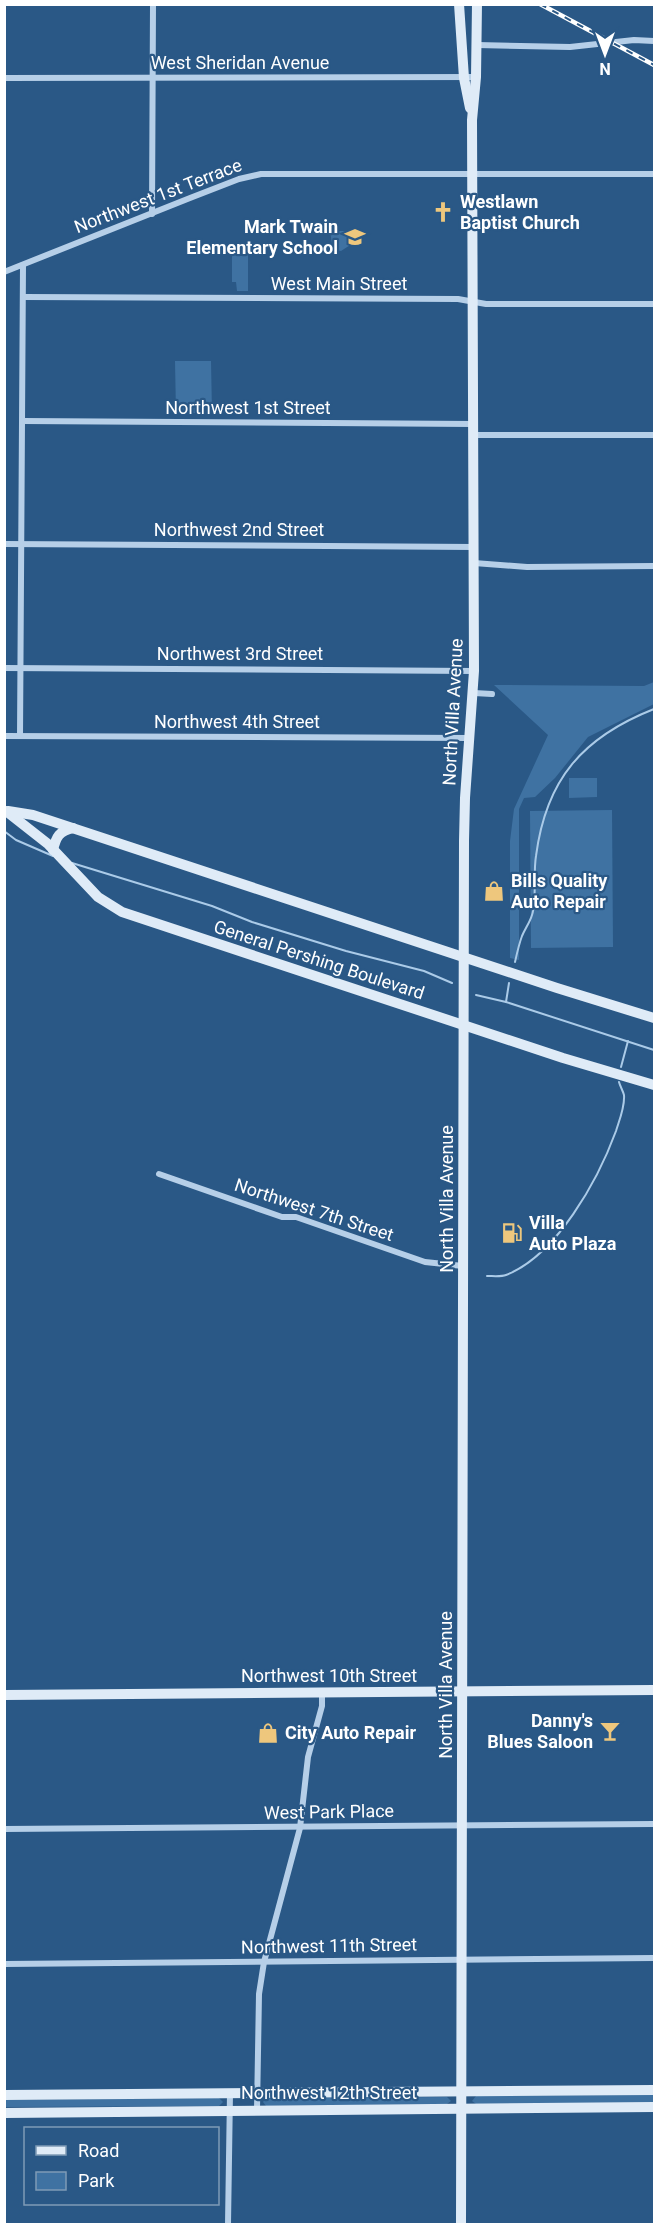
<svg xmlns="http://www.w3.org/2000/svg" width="659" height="2229" font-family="Roboto,sans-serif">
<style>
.green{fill:#3f72a2}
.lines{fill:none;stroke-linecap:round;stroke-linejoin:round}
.stream{stroke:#abcbe8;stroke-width:2}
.street{stroke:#b6cfe8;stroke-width:6}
.secondary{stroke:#dfebf7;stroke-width:10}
.rail-casing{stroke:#fff;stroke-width:4.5}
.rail{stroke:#2a5886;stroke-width:2;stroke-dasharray:7;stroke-linecap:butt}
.labels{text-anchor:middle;stroke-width:4.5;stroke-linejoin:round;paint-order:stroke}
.street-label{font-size:18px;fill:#fff;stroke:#2a5886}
.poi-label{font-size:18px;font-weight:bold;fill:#fff;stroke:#2a5886;text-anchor:start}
</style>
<rect width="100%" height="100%" fill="#2a5886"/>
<g class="green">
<polygon points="330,231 358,231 358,240 341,251 333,250"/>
<polygon points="232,254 248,254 248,291 237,291 236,282 232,282"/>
<polygon points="175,361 211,361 212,413 176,413"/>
<polygon points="654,682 654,704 588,737 555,778 535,797 524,798 519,809 519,960 510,958 510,841 514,809 548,735 494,685 644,686"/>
<polygon points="569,778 597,778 597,797 569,798"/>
<polygon points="612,810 613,947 531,948 530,811"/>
<polygon points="654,2095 654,2103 476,2104 472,2101 476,2096"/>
<polygon points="447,2097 451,2101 447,2104 266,2106 263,2102 266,2098"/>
<polygon points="219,2098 223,2102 219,2106 5,2107 4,2100"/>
</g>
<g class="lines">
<g class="stream">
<polyline points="4,831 16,840 53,856"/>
<polyline points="72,863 212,906 252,922 346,951 424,971 452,983"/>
<path d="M 515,962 C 517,953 519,944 522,936 C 525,929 530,922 532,915 C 537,900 533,873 536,856 C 546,779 583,737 654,709"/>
<polyline points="476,995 506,1002 654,1050"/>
<polyline points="506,1002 509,983"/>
<polyline points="621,1067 628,1041"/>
<path d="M 487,1276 C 493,1276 501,1277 506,1275 C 557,1255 598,1180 616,1131 C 619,1121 625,1107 624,1095 C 623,1091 620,1086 619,1082"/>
</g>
<g class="street">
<polyline points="477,45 570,47 634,40 654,41"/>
<polyline points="4,78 476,77"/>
<polyline points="152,214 153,4"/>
<polyline points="4,272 190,198 239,179 261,174 654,174"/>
<polyline points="24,297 458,299 486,304 654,304"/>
<polyline points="23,421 473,424"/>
<polyline points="473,435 654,435"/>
<polyline points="4,544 474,547"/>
<polyline points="474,563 527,567 654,566"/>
<polyline points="4,668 474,671"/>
<polyline points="474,693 492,694"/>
<polyline points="4,736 470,738"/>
<polyline points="20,736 23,265"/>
<polyline points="159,1174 282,1217 296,1217 425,1262 463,1266"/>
<polyline points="4,1829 654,1824"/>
<polyline points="4,1964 654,1958"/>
<polyline points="257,2110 259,1994 264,1962 300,1828 308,1757 322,1706 322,1692"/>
<polyline points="228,2224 230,2093"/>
</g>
<g class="secondary">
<polyline points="459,4 464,78 470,108"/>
<polyline points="6,811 48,844 98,897 122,912 563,1058 654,1085"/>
<polyline points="8,811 33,815 557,988 654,1018"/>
<path d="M 53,850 C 56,837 59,831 73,828"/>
<polyline points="4,1695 654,1690"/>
<polyline points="4,2095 654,2090"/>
<polyline points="4,2113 654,2107"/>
<polyline points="461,2224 464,841 465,798 474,671 472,120 476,77 477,4"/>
</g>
<g class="rail-casing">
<polyline id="rail" points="540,4 654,65"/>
</g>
<use href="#rail" class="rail"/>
</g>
<defs>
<g id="church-bare" transform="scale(1.62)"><path d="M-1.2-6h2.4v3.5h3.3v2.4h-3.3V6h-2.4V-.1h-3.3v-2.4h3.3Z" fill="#eec77d" stroke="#2a5886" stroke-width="2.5" paint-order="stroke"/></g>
<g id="school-bare" transform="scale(1.62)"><path d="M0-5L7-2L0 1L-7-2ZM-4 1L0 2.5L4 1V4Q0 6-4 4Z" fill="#eec77d" stroke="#2a5886" stroke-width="2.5" paint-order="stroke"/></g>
<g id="shop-bare" transform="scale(1.62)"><path d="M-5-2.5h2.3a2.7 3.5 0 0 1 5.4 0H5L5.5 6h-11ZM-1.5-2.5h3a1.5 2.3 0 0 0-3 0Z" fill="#eec77d" stroke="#2a5886" stroke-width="2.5" paint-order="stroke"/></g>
<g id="fuel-bare" transform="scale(1.62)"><path d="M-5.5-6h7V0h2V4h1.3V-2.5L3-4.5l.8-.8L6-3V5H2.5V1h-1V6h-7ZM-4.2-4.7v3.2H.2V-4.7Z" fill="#eec77d" stroke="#2a5886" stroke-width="2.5" paint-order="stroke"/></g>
<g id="bar-bare" transform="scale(1.62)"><path d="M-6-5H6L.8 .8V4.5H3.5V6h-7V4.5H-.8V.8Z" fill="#eec77d" stroke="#2a5886" stroke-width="2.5" paint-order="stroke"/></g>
</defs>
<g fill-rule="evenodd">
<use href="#church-bare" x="443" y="212"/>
<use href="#school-bare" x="355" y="237"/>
<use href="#shop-bare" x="494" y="891"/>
<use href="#fuel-bare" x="512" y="1233"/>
<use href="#bar-bare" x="610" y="1731"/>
<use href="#shop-bare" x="268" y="1733"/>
</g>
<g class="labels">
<g class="street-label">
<text x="240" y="69">West Sheridan Avenue</text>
<text transform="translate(158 196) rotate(-21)" y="6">Northwest 1st Terrace</text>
<text x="339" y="290">West Main Street</text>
<text x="248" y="414">Northwest 1st Street</text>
<text x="239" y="536">Northwest 2nd Street</text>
<text x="240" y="660">Northwest 3rd Street</text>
<text transform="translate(453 712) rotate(-87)" y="6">North Villa Avenue</text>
<text x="237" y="728">Northwest 4th Street</text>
<text transform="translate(319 960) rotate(18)" y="6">General Pershing Boulevard</text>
<text transform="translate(447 1199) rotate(-90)" y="6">North Villa Avenue</text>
<text transform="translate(314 1210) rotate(18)" y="6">Northwest 7th Street</text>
<text x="329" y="1682">Northwest 10th Street</text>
<text transform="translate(446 1685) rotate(-90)" y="6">North Villa Avenue</text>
<text transform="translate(329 1812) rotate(-1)" y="6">West Park Place</text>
<text transform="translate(329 1946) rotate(-1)" y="6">Northwest 11th Street</text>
<text x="329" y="2099">Northwest 12th Street</text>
</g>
<g class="poi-label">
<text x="460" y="208">Westlawn<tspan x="460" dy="21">Baptist Church</tspan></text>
<text x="338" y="233" text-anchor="end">Mark Twain<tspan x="338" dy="21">Elementary School</tspan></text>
<text x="511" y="887">Bills Quality<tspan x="511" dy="21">Auto Repair</tspan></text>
<text x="529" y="1229">Villa<tspan x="529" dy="21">Auto Plaza</tspan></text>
<text x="593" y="1727" text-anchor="end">Danny's<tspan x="593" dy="21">Blues Saloon</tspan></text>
<text x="285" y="1739">City Auto Repair</text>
</g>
</g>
<rect width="659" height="2229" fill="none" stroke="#ffffff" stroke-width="12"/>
<rect x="24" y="2127" width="195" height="78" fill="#2a5886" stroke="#7f9bb6" stroke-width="1.5"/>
<rect x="36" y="2146" width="30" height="9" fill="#dfebf7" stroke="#7f9bb6" stroke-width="1.5"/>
<text x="78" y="2157" font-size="18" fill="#ffffff">Road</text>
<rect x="36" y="2172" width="30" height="18" fill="#3f72a2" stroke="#7f9bb6" stroke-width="1.5"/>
<text x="78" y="2187" font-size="18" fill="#ffffff">Park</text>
<g transform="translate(605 54) rotate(180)" stroke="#2a5886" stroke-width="4.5" paint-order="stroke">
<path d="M0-4.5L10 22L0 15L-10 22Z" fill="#ffffff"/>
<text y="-9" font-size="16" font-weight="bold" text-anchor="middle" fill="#ffffff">N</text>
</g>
</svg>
